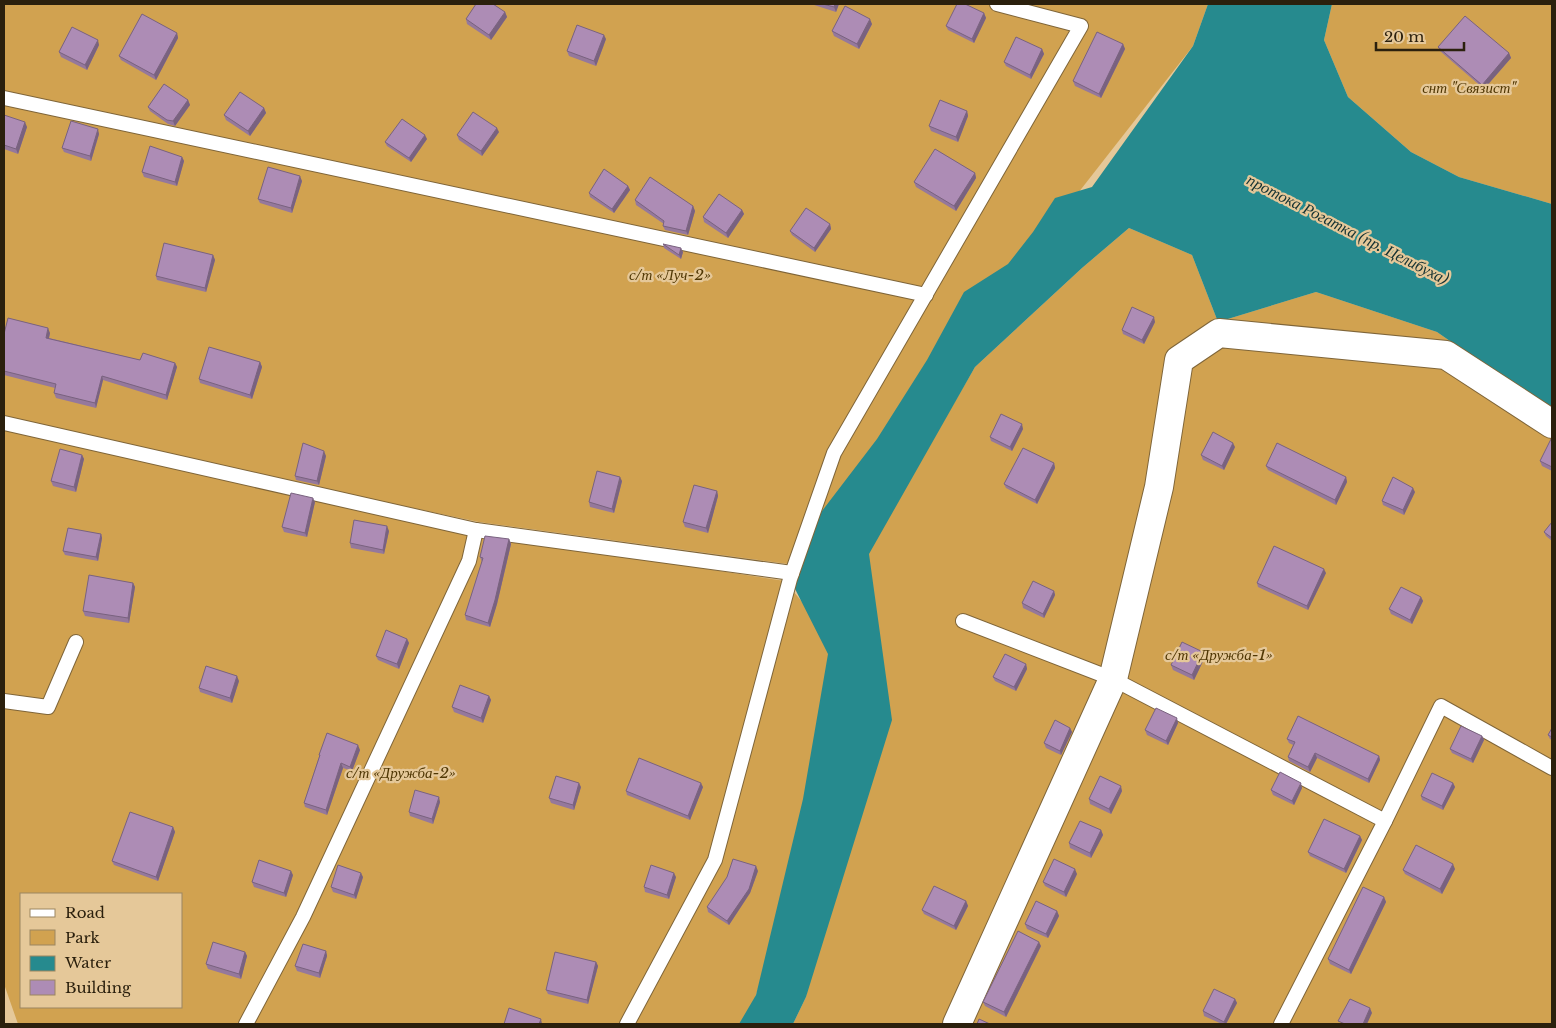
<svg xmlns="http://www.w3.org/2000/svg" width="1556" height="1028" font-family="'Libre Baskerville',serif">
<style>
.green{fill:#d1a250;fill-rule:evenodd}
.water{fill:#268a8e}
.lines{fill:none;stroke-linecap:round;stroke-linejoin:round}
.lane-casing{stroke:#7f6539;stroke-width:16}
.street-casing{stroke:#7f6539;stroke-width:30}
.lane{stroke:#fff;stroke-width:14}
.street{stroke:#fff;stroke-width:28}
.wall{fill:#95789c}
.shaded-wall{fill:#79627f}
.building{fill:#ad8cb5;stroke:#79627f}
.labels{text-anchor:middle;stroke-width:4.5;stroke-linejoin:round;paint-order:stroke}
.park-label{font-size:15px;font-style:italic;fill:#503704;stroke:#e5c899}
.water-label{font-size:16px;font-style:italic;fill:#133132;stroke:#e5c899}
</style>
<rect width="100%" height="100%" fill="#e5c899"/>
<g class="green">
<polygon points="4,4 1208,4 1193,46 788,564 479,522 46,430 4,419"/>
<polygon points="1332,4 1552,4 1552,204 1459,177 1411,152 1348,97 1324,40"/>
<polygon points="1129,228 1192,255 1218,322 1316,292 1437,332 1552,412 1552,1024 793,1024 806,997 864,558 975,367 1082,268"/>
<path d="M 4,428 L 477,534 L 785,581 L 842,651 L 824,790 L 752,1007 L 742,1024 L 18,1024 L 4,984 ZM 21,894 L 181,894 L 181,1007 L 21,1007 Z"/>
</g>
<polygon class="water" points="1208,4 1332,4 1324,40 1348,97 1411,152 1459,177 1552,204 1552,412 1437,332 1316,292 1218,322 1192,255 1129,228 1082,268 975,367 869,554 892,720 806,997 793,1024 739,1024 756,995 803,799 828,654 790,579 806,532 877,439 927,360 964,292 1008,264 1033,232 1055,198 1092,187 1193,46"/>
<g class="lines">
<g class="lane-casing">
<g id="lane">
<polyline points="4,98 926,295"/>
<polyline points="4,423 476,530 792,573"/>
<polyline points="963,621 1113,679 1385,821"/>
<polyline points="4,701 48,707 76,642"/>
<polyline points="246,1024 303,917 469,561 476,530"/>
<polyline points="627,1024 715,860 790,579 834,453 1081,26 997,4"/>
<polyline points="1281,1024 1385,821 1441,706 1552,768"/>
</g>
</g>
<g class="street-casing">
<polyline id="street" points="957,1024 1113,679 1159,487 1179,360 1219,333 1446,355 1552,424"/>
</g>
<use href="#lane" class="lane"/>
<use href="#street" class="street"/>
</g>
<g class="wall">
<polygon points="811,4 839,4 836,12"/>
<polygon points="505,12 507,17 491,40 467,24 466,19"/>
<polygon points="984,13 986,18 974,43 948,30 946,26"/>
<polygon points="872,24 859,49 834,36 832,31"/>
<polygon points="177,33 178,38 156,80 121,60 119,56"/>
<polygon points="606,39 596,66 569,56 567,51"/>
<polygon points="1123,44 1125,49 1101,98 1075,86 1073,81"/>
<polygon points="99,45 87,70 61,57 59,52"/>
<polygon points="1438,47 1509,53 1511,58 1484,89 1440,51"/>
<polygon points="1042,49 1044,54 1031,79 1006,66 1004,62"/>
<polygon points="188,100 190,105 175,126 168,124 150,111 148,107"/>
<polygon points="264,108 266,113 250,136 226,120 224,115"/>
<polygon points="967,111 968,116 958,142 931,131 929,126"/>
<polygon points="4,115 27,127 18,154 4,149"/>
<polygon points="499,132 482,156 459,140 457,135"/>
<polygon points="99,134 91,161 64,152 62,148"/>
<polygon points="427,139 411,162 387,146 385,142"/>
<polygon points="182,157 184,161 177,186 144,177 142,172"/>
<polygon points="975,173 976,178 956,211 916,187 914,182"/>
<polygon points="302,181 292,213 260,203 258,199"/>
<polygon points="628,186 630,190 614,213 590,197 589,193"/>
<polygon points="635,200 693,206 695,211 688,235 665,230 663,226 664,224 636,205"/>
<polygon points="742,210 744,214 728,238 704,222 703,217"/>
<polygon points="830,224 831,229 815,252 792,235 790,231"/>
<polygon points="663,244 683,252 681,259 664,248"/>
<polygon points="213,255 215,260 206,292 157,280 156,276"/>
<polygon points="1155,322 1144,344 1123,334 1122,330"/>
<polygon points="50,333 49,338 140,360 175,363 177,367 167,400 103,380 96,408 56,398 54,393 55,388 4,375 4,334"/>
<polygon points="260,362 262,367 252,399 200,383 199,379"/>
<polygon points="1023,429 1012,451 991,441 990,437"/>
<polygon points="1552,439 1552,471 1542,466 1540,461"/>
<polygon points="1235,447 1224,470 1203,460 1201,455"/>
<polygon points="82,455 84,459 76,492 53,486 51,481"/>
<polygon points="326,456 319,485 296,480 295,476"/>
<polygon points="1054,463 1055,468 1037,504 1006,488 1004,484"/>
<polygon points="1266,466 1346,477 1347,482 1336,505 1268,470"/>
<polygon points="622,481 614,513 590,507 589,502"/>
<polygon points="717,491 718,496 708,533 685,527 683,522"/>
<polygon points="1415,492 1404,515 1383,505 1382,501"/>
<polygon points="315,502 307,537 284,532 282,527"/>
<polygon points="1552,522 1552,541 1546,536 1544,532"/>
<polygon points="389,531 384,554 351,548 350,543"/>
<polygon points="101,534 102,538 98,561 65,555 63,551"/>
<polygon points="509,539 511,544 497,604 490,627 466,620 465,615 482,562 480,557"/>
<polygon points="1326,573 1308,610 1258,587 1257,583"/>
<polygon points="133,583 135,587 129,623 85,616 83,611"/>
<polygon points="1054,591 1055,595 1044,618 1023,608 1022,603"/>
<polygon points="1421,597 1423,601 1412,624 1391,614 1389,609"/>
<polygon points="407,639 409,643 399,669 378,660 376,656"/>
<polygon points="1203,652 1205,657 1194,680 1173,670 1171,665"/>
<polygon points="1026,664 1027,669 1016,691 995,681 993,677"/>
<polygon points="239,681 232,703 200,692 199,688"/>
<polygon points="489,696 491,700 483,723 454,712 452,707"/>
<polygon points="1178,723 1168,745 1147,735 1145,730"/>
<polygon points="1070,728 1072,732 1061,755 1046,748 1044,743"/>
<polygon points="1552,728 1552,740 1550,739 1548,735"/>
<polygon points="1482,736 1484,740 1473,763 1452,753 1450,749"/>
<polygon points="1287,739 1379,756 1380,760 1369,783 1317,758 1310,772 1289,761 1288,757 1293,745 1289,743"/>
<polygon points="360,750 352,771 343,768 327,815 305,807 304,803 319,757 319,755"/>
<polygon points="1453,783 1455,787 1443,810 1422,800 1421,796"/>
<polygon points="581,787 574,810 551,803 549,798"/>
<polygon points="703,787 690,820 627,795 626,791"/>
<polygon points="1302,788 1294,805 1273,795 1271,790"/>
<polygon points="1122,791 1111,814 1090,804 1089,799"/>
<polygon points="440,802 433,824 410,816 409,812"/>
<polygon points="173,827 175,832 158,881 114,865 112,861"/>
<polygon points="1101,830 1103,835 1091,858 1070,848 1069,843"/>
<polygon points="1360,836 1362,840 1346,873 1310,856 1308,852"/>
<polygon points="1455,869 1442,894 1405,874 1403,870"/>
<polygon points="758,871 750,893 729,925 708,912 707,907"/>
<polygon points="1077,874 1066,897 1045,886 1043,882"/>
<polygon points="293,875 286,897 254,887 252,882"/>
<polygon points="363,877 356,899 333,892 331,887"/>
<polygon points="676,877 669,899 645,892 644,887"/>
<polygon points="1384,897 1386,902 1351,974 1330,964 1328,959"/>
<polygon points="966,901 968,906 956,930 924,914 922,910"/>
<polygon points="1057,911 1059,916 1048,938 1027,929 1025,924"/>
<polygon points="1041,946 1006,1017 985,1006 983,1002"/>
<polygon points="326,951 327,956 320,978 297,971 295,966"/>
<polygon points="245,952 247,956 241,979 208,969 206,964"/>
<polygon points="596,962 598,966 588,1004 548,994 546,990"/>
<polygon points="1235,999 1237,1003 1226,1024 1222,1024 1204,1016 1203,1011"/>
</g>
<g class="shaded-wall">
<polygon points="835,4 839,4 836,12 834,7"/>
<polygon points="505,12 507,17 491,40 489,35"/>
<polygon points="984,13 986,18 974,43 972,39"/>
<polygon points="870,19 872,24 859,49 857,44"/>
<polygon points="177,33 178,38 156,80 154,75"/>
<polygon points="604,35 606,39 596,66 594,61"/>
<polygon points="98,40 99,45 87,70 85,65"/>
<polygon points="1123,44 1125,49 1101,98 1099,94"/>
<polygon points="1042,49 1044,54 1031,79 1030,75"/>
<polygon points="1509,53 1511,58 1484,89 1482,85"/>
<polygon points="188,100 190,105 175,126 173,121"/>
<polygon points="264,108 266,113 250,136 248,131"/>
<polygon points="967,111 968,116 958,142 956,137"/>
<polygon points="25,122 27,127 18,154 16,149"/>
<polygon points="497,128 499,132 482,156 481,151"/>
<polygon points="98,129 99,134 91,161 90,156"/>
<polygon points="425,135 427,139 411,162 409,158"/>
<polygon points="182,157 184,161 177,186 175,182"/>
<polygon points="975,173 976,178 956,211 954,206"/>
<polygon points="300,176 302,181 292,213 291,208"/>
<polygon points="628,186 630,190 614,213 612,209"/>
<polygon points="693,206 695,211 688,235 686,231"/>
<polygon points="742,210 744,214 728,238 726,233"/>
<polygon points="830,224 831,229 815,252 814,248"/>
<polygon points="681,248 683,252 681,259 679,255"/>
<polygon points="213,255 215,260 206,292 205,288"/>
<polygon points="1154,317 1155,322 1144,344 1142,340"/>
<polygon points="48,328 50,333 48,342 46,338"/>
<polygon points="260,362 262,367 252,399 250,395"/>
<polygon points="175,363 177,367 167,400 166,395"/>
<polygon points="102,376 103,380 96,408 95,403"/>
<polygon points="1022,424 1023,429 1012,451 1010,447"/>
<polygon points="1233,443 1235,447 1224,470 1222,466"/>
<polygon points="324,451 326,456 319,485 317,481"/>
<polygon points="82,455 84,459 76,492 74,487"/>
<polygon points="1054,463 1055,468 1037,504 1035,500"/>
<polygon points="620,477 622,481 614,513 612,509"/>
<polygon points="1346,477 1347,482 1336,505 1335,500"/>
<polygon points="1413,488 1415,492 1404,515 1403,510"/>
<polygon points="717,491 718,496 708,533 706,528"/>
<polygon points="313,498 315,502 307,537 305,533"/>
<polygon points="387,526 389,531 384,554 383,550"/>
<polygon points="101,534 102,538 98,561 96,557"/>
<polygon points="509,539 511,544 497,604 490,627 488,623"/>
<polygon points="1324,569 1326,573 1308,610 1307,606"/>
<polygon points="133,583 135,587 129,623 128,618"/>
<polygon points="1054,591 1055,595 1044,618 1043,614"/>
<polygon points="1421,597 1423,601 1412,624 1410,620"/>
<polygon points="407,639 409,643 399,669 397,664"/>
<polygon points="1203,652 1205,657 1194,680 1192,675"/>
<polygon points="1026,664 1027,669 1016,691 1014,687"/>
<polygon points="237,676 239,681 232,703 230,698"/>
<polygon points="489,696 491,700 483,723 481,718"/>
<polygon points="1177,718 1178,723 1168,745 1166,741"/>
<polygon points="1070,728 1072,732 1061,755 1060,751"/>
<polygon points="1482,736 1484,740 1473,763 1471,759"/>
<polygon points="358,745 360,750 352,771 350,767"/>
<polygon points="1315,753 1317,758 1310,772 1308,767"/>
<polygon points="1379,756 1380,760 1369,783 1368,779"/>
<polygon points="341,763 343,768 327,815 326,810"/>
<polygon points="579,783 581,787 574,810 573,805"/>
<polygon points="701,783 703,787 690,820 688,816"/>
<polygon points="1301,783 1302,788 1294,805 1292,801"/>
<polygon points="1453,783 1455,787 1443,810 1442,806"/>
<polygon points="1121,786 1122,791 1111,814 1109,809"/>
<polygon points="439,797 440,802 433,824 432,819"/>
<polygon points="173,827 175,832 158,881 156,877"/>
<polygon points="1101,830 1103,835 1091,858 1090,853"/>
<polygon points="1360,836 1362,840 1346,873 1344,869"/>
<polygon points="1453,864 1455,869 1442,894 1440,889"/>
<polygon points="756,866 758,871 750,893 729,925 727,921"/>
<polygon points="1075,869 1077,874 1066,897 1064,892"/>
<polygon points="291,871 293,875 286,897 284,893"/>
<polygon points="361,873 363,877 356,899 354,895"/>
<polygon points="674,873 676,877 669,899 667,895"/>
<polygon points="1384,897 1386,902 1351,974 1349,970"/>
<polygon points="966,901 968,906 956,930 954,926"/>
<polygon points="1057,911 1059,916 1048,938 1046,934"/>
<polygon points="1039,942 1041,946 1006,1017 1004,1012"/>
<polygon points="326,951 327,956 320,978 319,973"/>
<polygon points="245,952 247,956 241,979 239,974"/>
<polygon points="596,962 598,966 588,1004 587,1000"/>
<polygon points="1235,999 1237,1003 1226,1024 1225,1024 1224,1022"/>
<polygon points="1370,1008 1372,1013 1367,1024 1363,1024"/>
<polygon points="541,1019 542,1024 539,1024"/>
</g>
<g class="building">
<polygon points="476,4 493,4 505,12 489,35 466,19"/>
<polygon points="823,4 835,4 834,7"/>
<polygon points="957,4 965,4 984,13 972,39 946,26"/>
<polygon points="845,6 870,19 857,44 832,31"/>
<polygon points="142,14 177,33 154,75 119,56"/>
<polygon points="1465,16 1509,53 1482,85 1438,47"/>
<polygon points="577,25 604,35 594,61 567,51"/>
<polygon points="72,27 98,40 85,65 59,52"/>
<polygon points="1097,32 1123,44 1099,94 1073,81"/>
<polygon points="1016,37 1042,49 1030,75 1004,62"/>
<polygon points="164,84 188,100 173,121 167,120 148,107"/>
<polygon points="240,92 264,108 248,131 224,115"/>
<polygon points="940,100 967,111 956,137 929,126"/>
<polygon points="473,112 497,128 481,151 457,135"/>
<polygon points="4,115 25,122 16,149 4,145"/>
<polygon points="402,119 425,135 409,158 385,142"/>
<polygon points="71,121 98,129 90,156 62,148"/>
<polygon points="150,146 182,157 175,182 142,172"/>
<polygon points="935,149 975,173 954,206 914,182"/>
<polygon points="268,167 300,176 291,208 258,199"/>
<polygon points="604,169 628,186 612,209 589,193"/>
<polygon points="650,177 693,206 686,231 663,226 664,221 635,200"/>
<polygon points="719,194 742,210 726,233 703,217"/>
<polygon points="806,208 830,224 814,248 790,231"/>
<polygon points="164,243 213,255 205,288 156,276"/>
<polygon points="663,244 681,248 679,255"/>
<polygon points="1132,307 1154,317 1142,340 1122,330"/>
<polygon points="8,318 48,328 46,338 140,360 143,353 175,363 166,395 102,376 95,403 54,393 56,384 4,371 4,334"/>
<polygon points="209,347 260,362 250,395 199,379"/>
<polygon points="1001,414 1022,424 1010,447 990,437"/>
<polygon points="1213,432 1233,443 1222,466 1201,455"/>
<polygon points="1551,439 1552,439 1552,467 1540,461"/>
<polygon points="303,443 324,451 317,481 295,476"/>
<polygon points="1277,443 1346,477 1335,500 1266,466"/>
<polygon points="1023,448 1054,463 1035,500 1004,484"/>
<polygon points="60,449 82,455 74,487 51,481"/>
<polygon points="597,471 620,477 612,509 589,502"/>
<polygon points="1393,477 1413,488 1403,510 1382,501"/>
<polygon points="694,485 717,491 706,528 683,522"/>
<polygon points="291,493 313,498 305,533 282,527"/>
<polygon points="354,520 387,526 383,550 350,543"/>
<polygon points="1552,522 1552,538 1544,532"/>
<polygon points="68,528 101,534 96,557 63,551"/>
<polygon points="485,536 509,539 495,600 488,623 465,615 483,558 480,557"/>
<polygon points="1274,546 1324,569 1307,606 1257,583"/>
<polygon points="89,575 133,583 128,618 83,611"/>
<polygon points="1033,581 1054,591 1043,614 1022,603"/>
<polygon points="1401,587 1421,597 1410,620 1389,609"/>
<polygon points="386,630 407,639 397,664 376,656"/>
<polygon points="1182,642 1203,652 1192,675 1171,665"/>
<polygon points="1005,654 1026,664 1014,687 993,677"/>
<polygon points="206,666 237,676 230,698 199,688"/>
<polygon points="460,685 489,696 481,718 452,707"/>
<polygon points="1156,708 1177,718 1166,741 1145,730"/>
<polygon points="1298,716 1379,756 1368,779 1315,753 1308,767 1288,757 1295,742 1287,739"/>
<polygon points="1055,720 1070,728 1060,751 1044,743"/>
<polygon points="1461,726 1482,736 1471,759 1450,749"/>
<polygon points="1552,728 1552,737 1548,735"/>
<polygon points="327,733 358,745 350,767 341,763 326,810 304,803 320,755 319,755"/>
<polygon points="639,758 701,783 688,816 626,791"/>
<polygon points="1280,772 1301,783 1292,801 1271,790"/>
<polygon points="1432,773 1453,783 1442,806 1421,796"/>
<polygon points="556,776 579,783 573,805 549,798"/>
<polygon points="1100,776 1121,786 1109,809 1089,799"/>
<polygon points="415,790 439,797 432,819 409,812"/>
<polygon points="130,812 173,827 156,877 112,861"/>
<polygon points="1324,819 1360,836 1344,869 1308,852"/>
<polygon points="1080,821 1101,830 1090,853 1069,843"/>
<polygon points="1416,845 1453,864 1440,889 1403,870"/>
<polygon points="733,859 756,866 749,889 727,921 707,907 727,877"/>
<polygon points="1054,859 1075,869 1064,892 1043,882"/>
<polygon points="259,860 291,871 284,893 252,882"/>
<polygon points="338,865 361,873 354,895 331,887"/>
<polygon points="651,865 674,873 667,895 644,887"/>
<polygon points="934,886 966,901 954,926 922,910"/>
<polygon points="1363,887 1384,897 1349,970 1328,959"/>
<polygon points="1036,901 1057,911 1046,934 1025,924"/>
<polygon points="1018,931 1039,942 1004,1012 983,1002"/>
<polygon points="213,942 245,952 239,974 206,964"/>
<polygon points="303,944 326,951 319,973 295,966"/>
<polygon points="555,952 596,962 587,1000 546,990"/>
<polygon points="1214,989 1235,999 1224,1022 1203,1011"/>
<polygon points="1350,999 1370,1008 1363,1024 1345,1024 1338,1021"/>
<polygon points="509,1008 541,1019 539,1024 504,1024"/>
<polygon points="979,1019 990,1024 977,1024"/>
</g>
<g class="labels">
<g class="park-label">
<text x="1469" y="93">снт "Связист"</text>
<text x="670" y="280">с/т «Луч-2»</text>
<text x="1219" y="660">с/т «Дружба-1»</text>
<text x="401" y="778">с/т «Дружба-2»</text>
</g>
<g class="water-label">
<text transform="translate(1348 229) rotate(27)" y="6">протока Рогатка (пр. Целибуха)</text>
</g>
</g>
<rect width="1556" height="1028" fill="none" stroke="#2b200d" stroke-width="10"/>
<rect x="20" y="893" width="162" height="115" fill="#e5c899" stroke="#9b8561"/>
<rect x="30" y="909" width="25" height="8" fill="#ffffff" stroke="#9b8561"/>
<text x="65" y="918" font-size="15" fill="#2b200d">Road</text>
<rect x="30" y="930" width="25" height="15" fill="#d1a250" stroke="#9b8561"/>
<text x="65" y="943" font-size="15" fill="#2b200d">Park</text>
<rect x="30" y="956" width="25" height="15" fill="#268a8e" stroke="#9b8561"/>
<text x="65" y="968" font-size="15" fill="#2b200d">Water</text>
<rect x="30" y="980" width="25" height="15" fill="#ad8cb5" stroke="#9b8561"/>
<text x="65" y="993" font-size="15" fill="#2b200d">Building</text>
<path d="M1376 42v8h88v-8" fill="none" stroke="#2b200d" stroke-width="2.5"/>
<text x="1384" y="42" font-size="15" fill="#2b200d" stroke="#e5c899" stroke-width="4" paint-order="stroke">20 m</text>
</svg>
